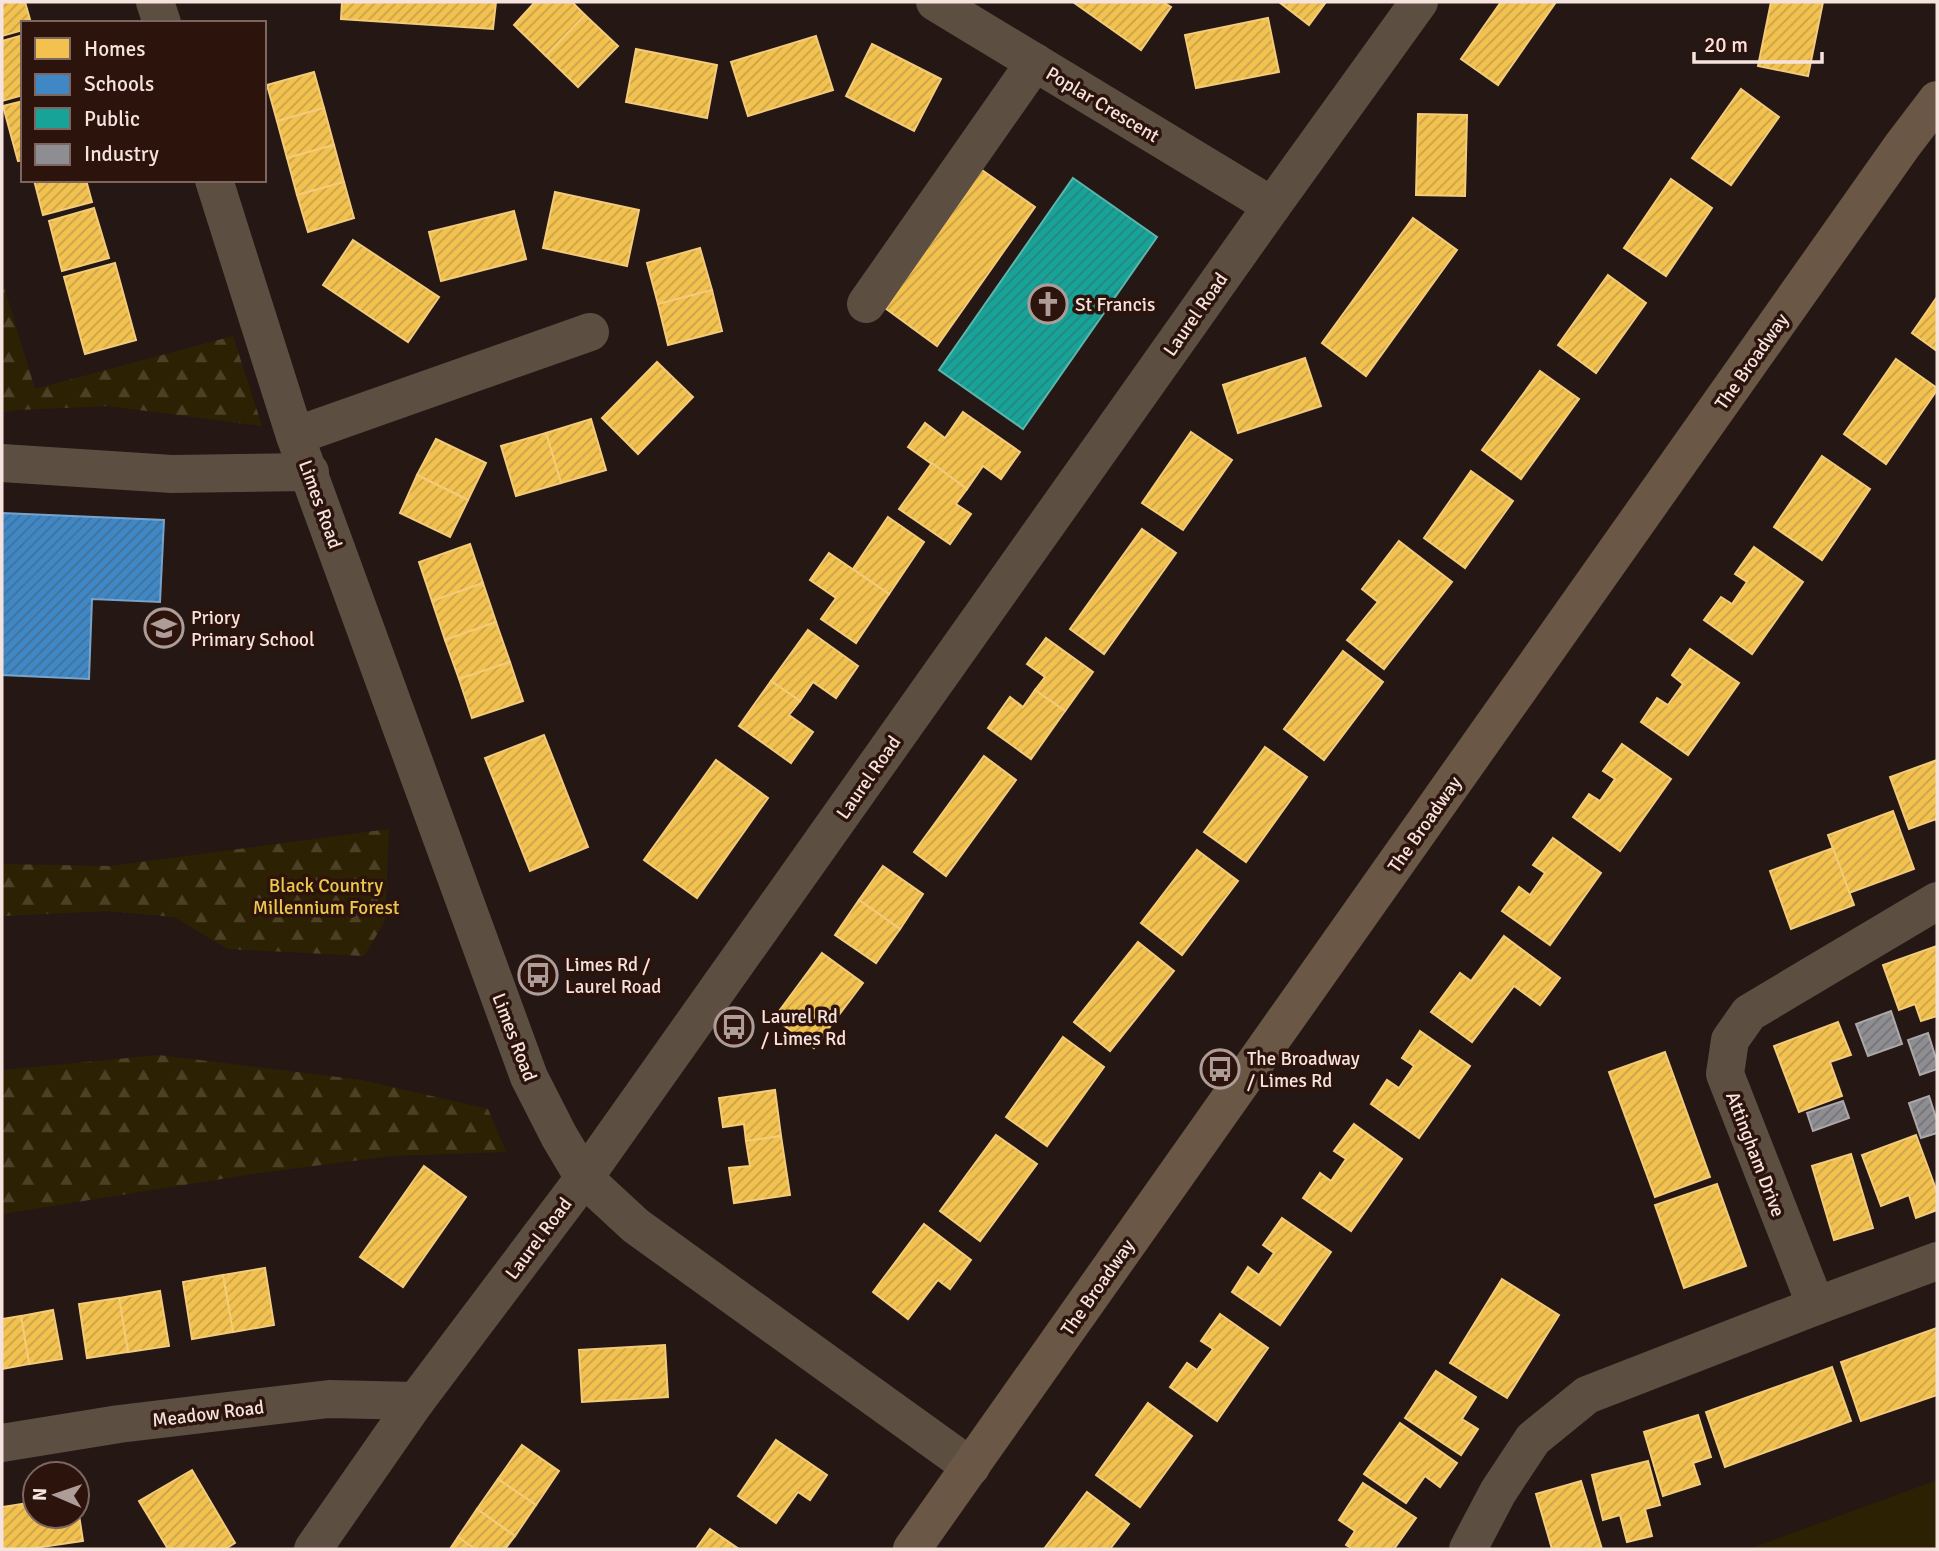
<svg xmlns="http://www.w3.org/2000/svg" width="1939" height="1551" font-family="Signika,sans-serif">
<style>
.forest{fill:url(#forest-firs)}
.green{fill:#2d2103}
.homes{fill:url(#homes-hatch);stroke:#f3cb79;stroke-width:2}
.schools{fill:url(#schools-hatch);stroke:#76a3cc;stroke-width:2}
.public{fill:url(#public-hatch);stroke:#5ab6ad;stroke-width:2}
.industry{fill:url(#industry-hatch);stroke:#aca7a9;stroke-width:2}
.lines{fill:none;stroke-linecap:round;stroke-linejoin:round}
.minor{stroke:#5d4e42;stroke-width:38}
.major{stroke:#6a5745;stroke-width:38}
.labels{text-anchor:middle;stroke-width:7;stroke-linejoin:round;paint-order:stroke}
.street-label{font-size:19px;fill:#f6e3de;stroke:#2c130c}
.poi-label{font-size:19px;fill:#f6e3de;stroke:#2c130c;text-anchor:start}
.park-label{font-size:19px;fill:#edc84e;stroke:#2c130c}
</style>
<defs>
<pattern id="forest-firs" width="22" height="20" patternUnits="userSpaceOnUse" patternTransform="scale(1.75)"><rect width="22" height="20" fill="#2d2103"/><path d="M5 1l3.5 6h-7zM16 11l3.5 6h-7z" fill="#4c4127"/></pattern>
<pattern id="homes-hatch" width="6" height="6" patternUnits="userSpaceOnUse" patternTransform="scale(1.75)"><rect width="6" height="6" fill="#f2c14e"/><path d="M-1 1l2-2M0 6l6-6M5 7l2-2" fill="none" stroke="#c8a24b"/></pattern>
<pattern id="schools-hatch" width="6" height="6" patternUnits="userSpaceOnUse" patternTransform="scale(1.75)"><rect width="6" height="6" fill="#3f88c5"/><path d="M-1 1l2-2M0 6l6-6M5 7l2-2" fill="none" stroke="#437098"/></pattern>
<pattern id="public-hatch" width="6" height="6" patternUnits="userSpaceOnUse" patternTransform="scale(1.75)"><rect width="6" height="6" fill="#17a398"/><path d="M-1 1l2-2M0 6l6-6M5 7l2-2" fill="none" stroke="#26867e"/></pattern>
<pattern id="industry-hatch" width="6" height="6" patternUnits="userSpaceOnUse" patternTransform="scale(1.75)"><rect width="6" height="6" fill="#8d8d92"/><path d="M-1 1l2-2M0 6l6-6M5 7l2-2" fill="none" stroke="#767376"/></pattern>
</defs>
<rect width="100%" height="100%" fill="#251713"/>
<g class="forest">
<polygon points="2,281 35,389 233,336 262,426 108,406 17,410 2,413"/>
<polygon points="389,829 385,921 364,956 228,949 174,917 108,911 2,916 2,864 110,866"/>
<polygon points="159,1055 362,1080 488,1109 506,1152 391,1156 259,1173 2,1214 2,1070"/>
</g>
<polygon class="green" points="1937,1480 1937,1549 1749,1549"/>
<g class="homes">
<polygon points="2,2 25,2 31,23 23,23 23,30 2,36"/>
<polygon points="342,2 496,2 493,29 341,19"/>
<polygon points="535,2 572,2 585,15 546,56 514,25"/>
<polygon points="1073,2 1163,2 1171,7 1141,50"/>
<polygon points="1279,2 1326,2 1309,25"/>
<polygon points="1501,2 1556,2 1498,85 1461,59"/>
<polygon points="1771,2 1823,2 1808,76 1758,66"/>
<polygon points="585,15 618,46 578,87 546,56"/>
<polygon points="1268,18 1279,72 1196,88 1185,35"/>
<polygon points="23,35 23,95 2,101 2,41"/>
<polygon points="816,36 833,90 748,116 731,62"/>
<polygon points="872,44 941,79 914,131 846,96"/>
<polygon points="636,49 717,65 707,118 626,102"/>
<polygon points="314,72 324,108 277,121 267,85"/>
<polygon points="1741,89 1779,117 1731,185 1692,158"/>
<polygon points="23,101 23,160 18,161 3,106"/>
<polygon points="324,108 334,145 287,158 277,121"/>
<polygon points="1418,114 1467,115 1465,196 1416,195"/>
<polygon points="334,145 344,182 297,195 287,158"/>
<polygon points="982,170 1035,207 937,346 885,308"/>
<polygon points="1671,179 1712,208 1666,276 1624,248"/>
<polygon points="34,180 86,180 92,202 43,215"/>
<polygon points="344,182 354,218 308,232 297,195"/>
<polygon points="555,192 639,210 627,266 543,248"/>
<polygon points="94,208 109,258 62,271 49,221"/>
<polygon points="514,211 526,259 441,281 429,232"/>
<polygon points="1413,218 1457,250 1366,376 1322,343"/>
<polygon points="353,240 439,297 408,342 323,285"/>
<polygon points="700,248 712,290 658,304 647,263"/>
<polygon points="115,263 136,340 85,354 64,277"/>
<polygon points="1608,275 1646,303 1596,373 1558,345"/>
<polygon points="712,290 722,331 668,345 658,304"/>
<polygon points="1937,297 1937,351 1912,333"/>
<polygon points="1305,358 1321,406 1238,433 1223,385"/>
<polygon points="1896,359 1937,388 1937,390 1886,464 1844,434"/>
<polygon points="657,362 693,397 638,454 602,418"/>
<polygon points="1540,371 1579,399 1521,479 1482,450"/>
<polygon points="963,412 1020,452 1001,479 983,466 967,489 908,447 925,423 945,438"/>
<polygon points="591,419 606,470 561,483 546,433"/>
<polygon points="1191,432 1232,460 1183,530 1142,503"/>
<polygon points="546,433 561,483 516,496 501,446"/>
<polygon points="436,439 486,463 468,500 417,475"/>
<polygon points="1822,456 1870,489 1822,560 1774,527"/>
<polygon points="932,463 967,489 956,504 971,514 950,544 899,509"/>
<polygon points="1471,471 1513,501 1465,568 1424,538"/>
<polygon points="417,475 468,500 450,537 400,513"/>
<polygon points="888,517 924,542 889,594 853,569"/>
<polygon points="1142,529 1176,553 1104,654 1070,629"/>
<polygon points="1399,541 1452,582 1384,669 1347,640 1378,602 1362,589"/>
<polygon points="470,544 483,583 432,601 419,562"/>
<polygon points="1754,547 1803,582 1752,654 1704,620 1721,597 1732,604 1747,582 1735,574"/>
<polygon points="829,553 889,594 856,643 821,619 836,598 810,580"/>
<polygon points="483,583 496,622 445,640 432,601"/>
<polygon points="496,622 510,662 459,679 445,640"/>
<polygon points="808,630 858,666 836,698 813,682 800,701 771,681"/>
<polygon points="1046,638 1093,672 1065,711 1035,690 1045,677 1027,664"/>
<polygon points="1690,649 1739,683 1688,755 1641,722 1657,698 1668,705 1683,684 1672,675"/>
<polygon points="1343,651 1383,682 1324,760 1284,729"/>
<polygon points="510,662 523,701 472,718 459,679"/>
<polygon points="771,681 800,701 789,715 813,732 791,763 739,726"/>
<polygon points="1035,690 1065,711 1031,759 988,728 1010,697 1023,707"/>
<polygon points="544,735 588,847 530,871 485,758"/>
<polygon points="1622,744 1671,779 1620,851 1573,817 1589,794 1600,801 1615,779 1603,771"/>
<polygon points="1265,747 1307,777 1246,862 1204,832"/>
<polygon points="984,756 1016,780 946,876 914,852"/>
<polygon points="716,760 768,798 697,898 644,860"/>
<polygon points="1937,760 1937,823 1936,819 1909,829 1890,777"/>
<polygon points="1893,811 1914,869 1849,893 1828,835"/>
<polygon points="1553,838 1601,873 1550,945 1502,911 1519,887 1530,895 1545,873 1533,865"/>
<polygon points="1833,848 1854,905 1791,929 1770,871"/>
<polygon points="1197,850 1238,881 1182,955 1141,923"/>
<polygon points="883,866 923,894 900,929 859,900"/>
<polygon points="859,900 900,929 876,963 835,935"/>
<polygon points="1504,936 1560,978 1540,1005 1514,986 1472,1042 1431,1012 1460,973 1471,981"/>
<polygon points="1138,942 1174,971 1110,1051 1074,1022"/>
<polygon points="1937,946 1937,1016 1921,1021 1915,1004 1899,1010 1883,965"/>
<polygon points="822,953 863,983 814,1048 774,1018"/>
<polygon points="1838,1022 1851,1055 1830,1062 1842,1096 1799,1112 1774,1046"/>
<polygon points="1420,1031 1470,1066 1419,1138 1371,1104 1387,1080 1399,1088 1414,1066 1402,1058"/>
<polygon points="1063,1037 1104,1067 1047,1146 1006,1117"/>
<polygon points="1665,1052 1710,1177 1655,1197 1609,1072"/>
<polygon points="775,1090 781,1136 746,1141 744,1124 723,1127 719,1098"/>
<polygon points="1354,1124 1402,1159 1351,1231 1303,1198 1320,1173 1331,1181 1346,1159 1334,1151"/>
<polygon points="996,1135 1037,1164 980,1241 940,1211"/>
<polygon points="1916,1135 1937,1192 1937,1210 1916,1218 1909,1195 1881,1206 1862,1155"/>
<polygon points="781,1136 790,1195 734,1203 729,1168 750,1166 746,1141"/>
<polygon points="1851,1154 1873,1228 1834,1240 1812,1166"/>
<polygon points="424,1166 466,1197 403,1287 360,1257"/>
<polygon points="1717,1184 1746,1266 1684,1288 1655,1205"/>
<polygon points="1282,1218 1331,1252 1280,1325 1232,1292 1248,1267 1259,1275 1274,1253 1263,1245"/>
<polygon points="924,1224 971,1260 950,1289 938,1280 908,1319 873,1292"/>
<polygon points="265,1268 274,1325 233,1332 223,1275"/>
<polygon points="223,1275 233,1332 192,1339 183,1282"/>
<polygon points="1502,1279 1559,1315 1507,1398 1450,1363"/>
<polygon points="160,1291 169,1346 128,1352 119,1298"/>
<polygon points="119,1298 128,1352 87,1358 79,1304"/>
<polygon points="53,1310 62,1359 29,1364 21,1316"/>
<polygon points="1220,1314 1268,1348 1217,1421 1170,1387 1187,1363 1197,1370 1213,1349 1201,1341"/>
<polygon points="21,1316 29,1364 2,1369 2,1319"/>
<polygon points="1937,1328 1937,1395 1861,1421 1841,1362"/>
<polygon points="665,1345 668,1397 582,1402 579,1350"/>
<polygon points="1832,1367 1851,1421 1725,1467 1706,1412"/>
<polygon points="1436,1371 1476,1397 1462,1419 1478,1429 1461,1455 1405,1418"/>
<polygon points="1148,1403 1192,1436 1140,1507 1096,1475"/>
<polygon points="1698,1415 1711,1457 1693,1463 1700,1484 1663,1496 1644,1432"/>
<polygon points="1400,1423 1457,1463 1440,1487 1425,1476 1406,1503 1364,1474"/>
<polygon points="776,1440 827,1475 810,1500 798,1492 776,1523 738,1496"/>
<polygon points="522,1445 559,1471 536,1505 498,1479"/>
<polygon points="1648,1461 1660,1505 1645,1509 1652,1536 1627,1542 1620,1515 1603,1520 1592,1475"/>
<polygon points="192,1470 235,1543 225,1549 168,1549 139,1501"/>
<polygon points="498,1479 536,1505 515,1536 477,1509"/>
<polygon points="1581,1481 1602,1549 1552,1549 1536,1494"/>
<polygon points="1363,1483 1416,1518 1394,1549 1353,1549 1346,1545 1355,1531 1339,1520"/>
<polygon points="1087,1492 1129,1524 1110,1549 1044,1549"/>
<polygon points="35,1502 35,1516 77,1516 77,1502 83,1541 28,1549 2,1549 2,1507"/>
<polygon points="477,1509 515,1536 505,1549 475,1549 458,1537"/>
<polygon points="710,1529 739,1549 696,1549"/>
<polygon points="458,1537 475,1549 450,1549"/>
</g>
<polygon class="schools" points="2,513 164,520 160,602 92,599 89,679 2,675"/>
<polygon class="public" points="1073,178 1157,237 1023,429 939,370"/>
<g class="industry">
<polygon points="1891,1011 1902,1044 1868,1056 1856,1024"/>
<polygon points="1928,1033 1937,1062 1937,1069 1920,1075 1908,1040"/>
<polygon points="1929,1096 1937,1121 1937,1133 1921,1138 1909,1103"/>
<polygon points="1843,1101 1849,1118 1813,1131 1807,1113"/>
</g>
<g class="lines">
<g class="minor">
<polyline points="155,2 162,23"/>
<polyline points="935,2 1272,206"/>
<polyline points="214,180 295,436 529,1077 559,1136 584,1178 636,1226 971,1467"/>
<polyline points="866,304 1035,62"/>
<polyline points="295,436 590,332"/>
<polyline points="2,463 172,474 310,472"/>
<polyline points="1816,1306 1725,1074 1730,1040 1749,1013 1937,901"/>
<polyline points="2,1443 119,1424 329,1399 416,1401"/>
<polyline points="313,1549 416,1401 584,1178 1272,206 1419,2"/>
<polyline points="1468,1549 1498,1492 1533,1439 1587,1395 1816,1306 1937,1261"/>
</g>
<polyline class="major" points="912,1549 1902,146 1937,100"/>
</g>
<defs>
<g id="church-ring" transform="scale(2.0125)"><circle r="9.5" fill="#2c130c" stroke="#ad9c97" stroke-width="1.5"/><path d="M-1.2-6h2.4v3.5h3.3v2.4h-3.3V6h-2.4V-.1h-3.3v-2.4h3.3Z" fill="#ad9c97"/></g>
<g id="school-ring" transform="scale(2.0125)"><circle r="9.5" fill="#2c130c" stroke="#ad9c97" stroke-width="1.5"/><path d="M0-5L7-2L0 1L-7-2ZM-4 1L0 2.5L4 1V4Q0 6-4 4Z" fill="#ad9c97"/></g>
<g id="bus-ring" transform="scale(2.0125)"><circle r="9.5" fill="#2c130c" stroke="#ad9c97" stroke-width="1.5"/><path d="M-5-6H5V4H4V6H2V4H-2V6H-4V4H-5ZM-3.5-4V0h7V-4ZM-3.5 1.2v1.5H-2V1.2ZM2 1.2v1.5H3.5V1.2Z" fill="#ad9c97"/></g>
</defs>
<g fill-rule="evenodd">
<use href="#church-ring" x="1048" y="304"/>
<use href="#school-ring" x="164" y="628"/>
<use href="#bus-ring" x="538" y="975"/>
<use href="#bus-ring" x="734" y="1027"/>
<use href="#bus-ring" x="1220" y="1069"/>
</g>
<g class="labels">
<g class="street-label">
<text transform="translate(1103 104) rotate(31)" y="7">Poplar Crescent</text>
<text transform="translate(1195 314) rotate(-55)" y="7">Laurel Road</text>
<text transform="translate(1751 361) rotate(-55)" y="7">The Broadway</text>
<text transform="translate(321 504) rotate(70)" y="7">Limes Road</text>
<text transform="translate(868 777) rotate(-55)" y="7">Laurel Road</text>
<text transform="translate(1424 824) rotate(-55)" y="7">The Broadway</text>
<text transform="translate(515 1037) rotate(69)" y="7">Limes Road</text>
<text transform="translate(1756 1154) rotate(69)" y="7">Attingham Drive</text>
<text transform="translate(538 1238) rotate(-53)" y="7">Laurel Road</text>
<text transform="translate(1097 1287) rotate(-55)" y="7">The Broadway</text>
<text transform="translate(208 1413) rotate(-7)" y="7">Meadow Road</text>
</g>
<g class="poi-label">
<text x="1075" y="311">St Francis</text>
<text x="191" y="624">Priory<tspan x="191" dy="22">Primary School</tspan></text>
<text x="565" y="971">Limes Rd /<tspan x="565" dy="22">Laurel Road</tspan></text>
<text x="761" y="1023">Laurel Rd<tspan x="761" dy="22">/ Limes Rd</tspan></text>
<text x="1247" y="1065">The Broadway<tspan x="1247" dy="22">/ Limes Rd</tspan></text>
</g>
<g class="park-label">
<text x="326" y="892">Black Country<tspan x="326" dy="22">Millennium Forest</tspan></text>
</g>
</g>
<rect width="1939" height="1551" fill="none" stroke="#f6e3de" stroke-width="7"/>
<rect x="21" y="21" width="245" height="161" fill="#2c130c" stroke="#7d6660" stroke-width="2"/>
<rect x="35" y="38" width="35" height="21" fill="#f2c14e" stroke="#7d6660" stroke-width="2"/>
<text x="84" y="56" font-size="21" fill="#f6e3de">Homes</text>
<rect x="35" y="74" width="35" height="21" fill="#3f88c5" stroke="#7d6660" stroke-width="2"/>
<text x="84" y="91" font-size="21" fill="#f6e3de">Schools</text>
<rect x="35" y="108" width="35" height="21" fill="#17a398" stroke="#7d6660" stroke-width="2"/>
<text x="84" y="126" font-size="21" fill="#f6e3de">Public</text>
<rect x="35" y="144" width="35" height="21" fill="#8d8d92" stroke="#7d6660" stroke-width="2"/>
<text x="84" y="161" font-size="21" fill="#f6e3de">Industry</text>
<g transform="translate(56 1495) rotate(272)"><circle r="33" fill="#2c130c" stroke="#7d6660" stroke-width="2"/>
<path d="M0-5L12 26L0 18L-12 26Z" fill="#ad9c97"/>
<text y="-10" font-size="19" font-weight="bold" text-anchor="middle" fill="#f6e3de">N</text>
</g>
<path d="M1694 52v10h128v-10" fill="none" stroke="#f6e3de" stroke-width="3.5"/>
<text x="1704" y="52" font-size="21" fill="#f6e3de" stroke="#2c130c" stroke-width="5" paint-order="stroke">20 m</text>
</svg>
